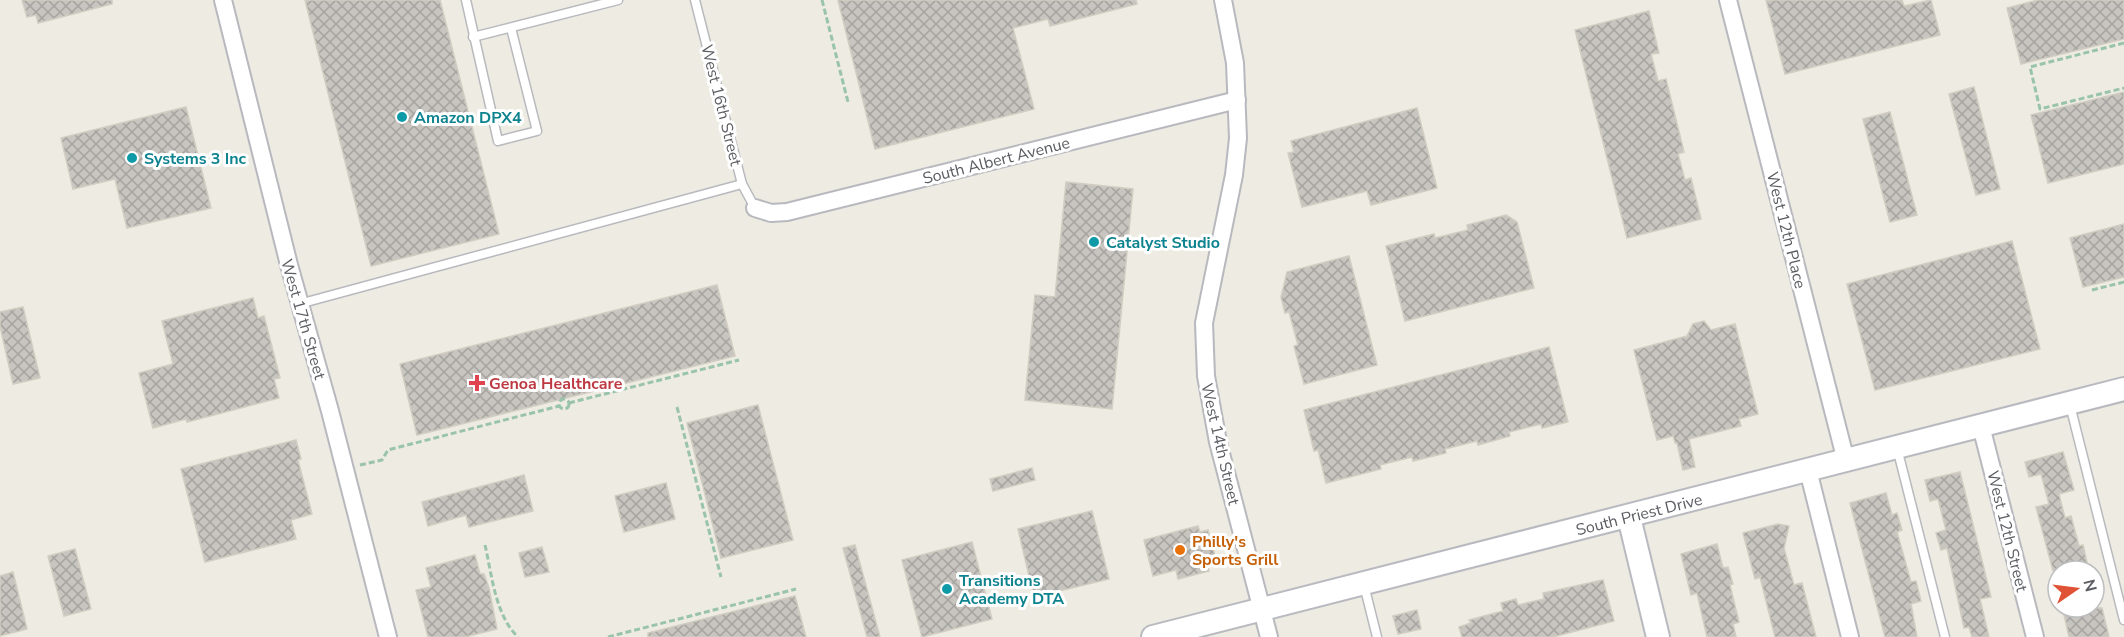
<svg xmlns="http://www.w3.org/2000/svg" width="2124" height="637" font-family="'Nunito Sans',sans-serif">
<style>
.building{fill:url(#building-cross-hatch);stroke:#d1cdc1;stroke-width:1.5}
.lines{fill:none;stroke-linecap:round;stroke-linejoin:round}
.lane-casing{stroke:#b8b9be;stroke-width:11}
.street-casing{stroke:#b8b9be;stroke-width:20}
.secondary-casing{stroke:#b8bac0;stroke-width:26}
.path{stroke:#99c4a9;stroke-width:3;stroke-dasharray:6 3;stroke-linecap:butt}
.lane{stroke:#fff;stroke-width:8}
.street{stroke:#fff;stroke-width:16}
.secondary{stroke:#fff;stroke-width:22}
.culture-dot{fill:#0f9aa8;stroke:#fff;stroke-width:2}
.health-dot{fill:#e0444e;stroke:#fff;stroke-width:2}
.food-dot{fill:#e8710a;stroke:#fff;stroke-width:2}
.labels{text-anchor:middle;stroke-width:6;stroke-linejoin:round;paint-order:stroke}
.street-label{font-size:16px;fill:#5b5d62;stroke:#fff}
.culture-label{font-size:16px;font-weight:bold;fill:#0d838f;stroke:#fff;text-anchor:start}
.health-label{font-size:16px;font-weight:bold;fill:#be3a42;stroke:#fff;text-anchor:start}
.food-label{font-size:16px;font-weight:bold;fill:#c56008;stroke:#fff;text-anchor:start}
</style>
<defs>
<pattern id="building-cross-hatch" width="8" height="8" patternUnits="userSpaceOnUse" patternTransform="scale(1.5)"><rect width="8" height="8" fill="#c8c5c0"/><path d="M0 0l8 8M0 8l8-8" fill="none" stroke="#a5a39f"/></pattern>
</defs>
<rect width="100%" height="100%" fill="#edebe2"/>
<g class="building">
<polygon points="22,0 112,0 112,4 38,23 36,15 27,17"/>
<polygon points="305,0 440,0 499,234 371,266"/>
<polygon points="838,0 1136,0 1137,4 1050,26 1048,19 1013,28 1034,109 875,149"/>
<polygon points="1766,0 1902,0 1904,6 1931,0 1940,35 1785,74"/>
<polygon points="2038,0 2124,0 2124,39 2021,64 2007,8"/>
<polygon points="1649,11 1659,53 1651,54 1658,81 1666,79 1684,152 1678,154 1685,180 1691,178 1701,219 1627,238 1575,30"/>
<polygon points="1974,87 2000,189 1976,195 1949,94"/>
<polygon points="2124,92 2124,164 2048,183 2031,115"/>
<polygon points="186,107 211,208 127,228 115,179 73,189 61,138"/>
<polygon points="1417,108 1437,188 1371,205 1367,191 1302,207 1288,153 1294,152 1291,141"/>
<polygon points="1890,112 1917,215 1890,222 1863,119"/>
<polygon points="1066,182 1133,189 1112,409 1025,400 1035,295 1055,297"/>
<polygon points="1506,215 1517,222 1534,288 1405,321 1386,246 1434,234 1435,238 1468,230 1467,225"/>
<polygon points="2124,224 2124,277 2083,287 2070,238"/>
<polygon points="2012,241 2040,349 1875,390 1847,284"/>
<polygon points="1349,256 1377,365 1304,384 1294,346 1298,345 1289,312 1285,313 1281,297 1287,272"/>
<polygon points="717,285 735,356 417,435 400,364"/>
<polygon points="253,298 258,318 264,316 280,378 274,379 279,398 187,422 186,419 153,428 139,373 173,364 162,321"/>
<polygon points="23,307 40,378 13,384 0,326 0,312"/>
<polygon points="1704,321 1711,330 1735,324 1758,414 1739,419 1741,426 1689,439 1695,467 1683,470 1677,443 1675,443 1673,436 1657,440 1634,350 1687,336 1693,324"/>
<polygon points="1549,347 1568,422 1542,428 1541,424 1509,432 1510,436 1478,445 1477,441 1445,449 1446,453 1413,461 1412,457 1380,465 1381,469 1326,483 1318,450 1314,451 1304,410"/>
<polygon points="758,405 793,540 721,558 687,423"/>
<polygon points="296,440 301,459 298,460 312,514 291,520 296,539 205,562 181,469"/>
<polygon points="2063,452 2074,490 2059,494 2065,518 2071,516 2079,546 2083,545 2089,571 2053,571 2036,507 2049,504 2041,474 2029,477 2025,462"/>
<polygon points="1032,468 1035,480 993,491 990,479"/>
<polygon points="1960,472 1991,597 1980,599 1989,637 1972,637 1969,627 1964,628 1947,548 1941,550 1936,533 1946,530 1938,499 1930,501 1925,480"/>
<polygon points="524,475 533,511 469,527 466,515 428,526 422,502"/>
<polygon points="666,483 675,519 624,532 615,496"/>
<polygon points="1886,493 1892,515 1897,513 1902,530 1897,532 1911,582 1916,581 1921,601 1911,604 1917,637 1885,637 1850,503"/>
<polygon points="1092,511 1109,579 1034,597 1018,529"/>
<polygon points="1778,524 1789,526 1784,548 1794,585 1802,583 1816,637 1775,637 1760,577 1755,579 1743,533"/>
<polygon points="1198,526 1200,532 1208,530 1216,559 1206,562 1209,571 1178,579 1176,570 1153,576 1144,540"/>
<polygon points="972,542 992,619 922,637 902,560"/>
<polygon points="1717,544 1723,568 1728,567 1733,584 1730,585 1739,622 1733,624 1736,637 1707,637 1697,593 1691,595 1681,554"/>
<polygon points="855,545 880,637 867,637 843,548"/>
<polygon points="542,547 549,572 525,577 519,553"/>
<polygon points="75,549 91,609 64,616 48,556"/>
<polygon points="475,555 480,574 484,574 489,588 497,629 465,637 428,637 416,590 431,587 426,568"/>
<polygon points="13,572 27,629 0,636 0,576"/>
<polygon points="1603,580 1614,621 1553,637 1462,637 1459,627 1471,623 1469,620 1503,611 1501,603 1516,599 1518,605 1544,599 1543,593"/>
<polygon points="795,596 806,637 648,637 648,633"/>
<polygon points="2074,607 2102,608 2109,637 2069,637 2063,610"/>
<polygon points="1417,610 1421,629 1398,634 1393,616"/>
</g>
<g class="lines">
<g class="lane-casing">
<g id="lane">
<polyline points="466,0 498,141 537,131 511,28"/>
<polyline points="695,0 742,184 755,208"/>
<polyline points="473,37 618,0"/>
<polyline points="299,304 742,184"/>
<polyline points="2070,405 2124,620"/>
<polyline points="1897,448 1945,637"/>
<polyline points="1364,585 1377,637"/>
</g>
</g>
<g class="street-casing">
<g id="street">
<polyline points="223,0 289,265 330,411 388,637"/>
<polyline points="1223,0 1235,63 1238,138 1234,175 1204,323 1206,376 1218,442 1269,637"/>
<polyline points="1728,0 1846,461"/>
<polyline points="755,208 771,213 787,212 1237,100"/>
<polyline points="1981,426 2035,637"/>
<polyline points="1808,470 1850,637"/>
</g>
</g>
<g class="secondary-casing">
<g id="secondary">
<polyline points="1629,517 1658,637"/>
<polyline points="1153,637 2124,389"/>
</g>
</g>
<g class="path">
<polyline points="822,0 848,102"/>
<polyline points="2124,43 2030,67 2040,109 2124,88"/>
<polyline points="2092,290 2124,282"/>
<circle cx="564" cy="404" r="5"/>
<polyline points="569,403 739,360"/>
<polyline points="677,407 721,577"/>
<polyline points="360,465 382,460 388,450 559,406"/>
<path d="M 485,545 C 492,575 495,615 518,637"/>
<polyline points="608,637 796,589"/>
</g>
<use href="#lane" class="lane"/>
<use href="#street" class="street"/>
<use href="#secondary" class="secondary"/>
</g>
<g class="culture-dot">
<circle cx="402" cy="117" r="6"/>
<circle cx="132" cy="158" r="6"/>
<circle cx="1094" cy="242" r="6"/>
<circle cx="947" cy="589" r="6"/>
</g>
<path class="health-dot" d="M474 374h6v6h6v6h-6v6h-6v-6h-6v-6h6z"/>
<circle class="food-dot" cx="1180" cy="550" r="6"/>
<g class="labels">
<g class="street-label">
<text transform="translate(722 105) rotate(76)" y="6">West 16th Street</text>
<text transform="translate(996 160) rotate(-14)" y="6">South Albert Avenue</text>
<text transform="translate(1787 230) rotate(76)" y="6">West 12th Place</text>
<text transform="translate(304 319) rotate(74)" y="6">West 17th Street</text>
<text transform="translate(1221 444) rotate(77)" y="6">West 14th Street</text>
<text transform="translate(1639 514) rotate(-14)" y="6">South Priest Drive</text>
<text transform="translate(2008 531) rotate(76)" y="6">West 12th Street</text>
</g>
<g class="culture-label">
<text x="414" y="123">Amazon DPX4</text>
<text x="144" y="164">Systems 3 Inc</text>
<text x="1106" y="248">Catalyst Studio</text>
<text x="959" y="586">Transitions<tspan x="959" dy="18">Academy DTA</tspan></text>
</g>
<g class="health-label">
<text x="489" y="389">Genoa Healthcare</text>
</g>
<g class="food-label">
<text x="1192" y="547">Philly's<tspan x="1192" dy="18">Sports Grill</tspan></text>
</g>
</g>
<g transform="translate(2076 589) rotate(76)"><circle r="28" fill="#ffffff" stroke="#bdbec0" stroke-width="1.5"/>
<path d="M0-4.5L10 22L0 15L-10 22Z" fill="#e05235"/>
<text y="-9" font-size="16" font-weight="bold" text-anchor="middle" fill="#5b5d62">N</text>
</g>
</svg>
